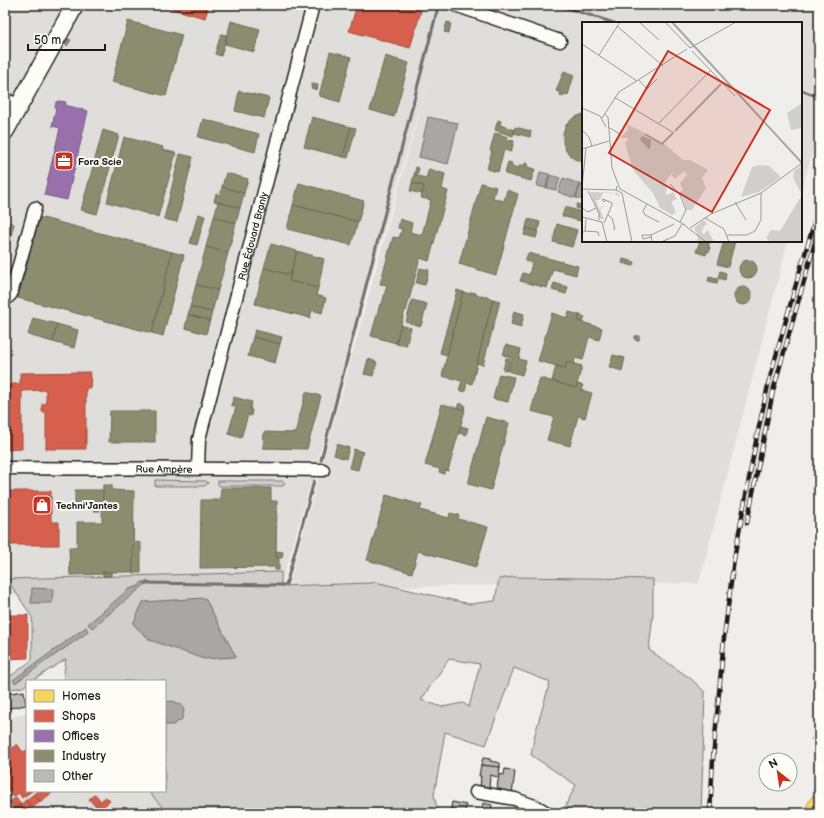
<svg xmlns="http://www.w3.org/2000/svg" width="824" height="818" font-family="'Balsamiq Sans',sans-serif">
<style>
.built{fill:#e0deda}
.green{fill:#d0cfcc;stroke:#767674;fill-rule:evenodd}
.water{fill:#a8a7a3;stroke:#706f6d}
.homes{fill:#f6d55c;stroke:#b59e49}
.shops{fill:#d6604d;stroke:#9e4c3e}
.offices{fill:#9970ab;stroke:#745780}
.industry{fill:#8c8c6e;stroke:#6a6a55}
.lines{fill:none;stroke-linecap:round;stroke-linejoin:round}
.stream{stroke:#706f6d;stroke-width:3}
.building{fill:#bbbab6;stroke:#1c1c1c}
.street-casing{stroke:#1c1c1c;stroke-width:15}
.secondary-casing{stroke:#1c1c1c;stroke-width:20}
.street{stroke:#fdfcf7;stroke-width:12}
.secondary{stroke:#fdfcf7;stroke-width:17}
.rail-casing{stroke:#1c1c1c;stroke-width:4.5}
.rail{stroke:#fdfcf7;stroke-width:3;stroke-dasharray:9;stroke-linecap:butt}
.labels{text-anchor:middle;stroke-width:4;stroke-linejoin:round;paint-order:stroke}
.poi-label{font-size:10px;font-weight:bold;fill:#1c1c1c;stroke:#fdfcf7;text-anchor:start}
.street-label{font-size:10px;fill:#1c1c1c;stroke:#fdfcf7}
.inset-river{fill:none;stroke:#a8a7a3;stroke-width:2}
.inset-road{fill:none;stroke:#9b9a98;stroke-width:1}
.view{fill:#c8321e;fill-opacity:0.15;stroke:#c8321e;stroke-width:2}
.inset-edge{fill:none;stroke:#1c1c1c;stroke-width:2}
</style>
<rect width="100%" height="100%" fill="#f0eeea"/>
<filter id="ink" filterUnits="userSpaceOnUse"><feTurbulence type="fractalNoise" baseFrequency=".025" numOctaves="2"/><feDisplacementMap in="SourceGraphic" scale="8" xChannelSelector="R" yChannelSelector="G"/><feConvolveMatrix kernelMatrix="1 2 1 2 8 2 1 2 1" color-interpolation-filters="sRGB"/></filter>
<g filter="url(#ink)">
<g class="built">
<polygon points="5,5 819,5 819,128 801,193 801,23 583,23 583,241 788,241 699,583 288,588 434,59 280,589 5,595"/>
<polygon points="27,712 27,791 154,791 175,813 5,813 5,720"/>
</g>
<g class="green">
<polygon points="155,480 206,481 208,483 205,486 155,486"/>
<polygon points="218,481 282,481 284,482 285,484 283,486 220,486 218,485"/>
<path d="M 281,572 L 281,586 L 372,583 L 375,582 L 470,604 L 495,601 L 499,579 L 513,577 L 653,579 L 653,614 L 649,650 L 690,678 L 705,692 L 701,813 L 569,813 L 564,809 L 576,785 L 531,755 L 535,734 L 550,682 L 514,668 L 486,745 L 445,732 L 434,795 L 438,813 L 170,813 L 164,809 L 148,791 L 165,791 L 165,681 L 63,681 L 66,659 L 32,681 L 27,681 L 27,684 L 23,687 L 11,689 L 8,678 L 32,660 L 32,617 L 7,579 ZM 449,659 L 480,664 L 469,707 L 463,703 L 442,707 L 421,700 Z"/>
</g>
<g class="water">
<polygon points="428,117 458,123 448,164 419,157"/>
<polygon points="540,172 549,174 546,188 537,186"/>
<polygon points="550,175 560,178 556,190 547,188"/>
<polygon points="563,178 580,184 575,198 558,192"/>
<polygon points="581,184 583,185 583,200 576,198"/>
<polygon points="142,582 148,582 92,628 88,624 129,589 139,586"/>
<polygon points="32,588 53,589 52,603 31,603"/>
<polygon points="205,598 236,657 204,659 150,640 133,624 143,602"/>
<polygon points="86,627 88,632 15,683 13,680"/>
<polygon points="173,701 182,705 184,711 182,719 173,725 165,725 165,702"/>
</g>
<g class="homes">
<polygon points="819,730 819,745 811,739"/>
<polygon points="813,795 819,799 819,811 818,813 802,813"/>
</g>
<g class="shops">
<polygon points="158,5 209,5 205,18"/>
<polygon points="357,5 400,5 421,11 410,48 349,31"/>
<polygon points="90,372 91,388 86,388 86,449 46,449 46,412 42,412 42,404 46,404 46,390 22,391 22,449 5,450 5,384 20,384 20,373"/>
<polygon points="5,491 51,491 51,522 59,522 59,545 5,545"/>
<polygon points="5,602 7,602 7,615 28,615 28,658 5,659"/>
<polygon points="17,744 23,752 27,750 27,791 32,791 22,798 19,793 13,797 5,786 5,750 7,752"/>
<polygon points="37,791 53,791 53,792 40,802 34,794"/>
<polygon points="34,794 40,802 32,808 26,800"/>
<polygon points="95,794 100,800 94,805 89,799"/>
<polygon points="16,797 21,804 14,809 10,802"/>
<polygon points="106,797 110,801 99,810 95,805"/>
<polygon points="26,800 32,808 25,813 17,813 23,809 20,805"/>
<polygon points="20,805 23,809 17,813 14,809"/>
</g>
<polygon class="offices" points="59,101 66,102 65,105 88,111 67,200 44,195 60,128 52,126 56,108 55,108 56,102"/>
<g class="industry">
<polygon points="128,21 182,35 166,96 112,82"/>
<polygon points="231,21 260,29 254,52 225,44"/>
<polygon points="447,22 451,23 449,33 444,32"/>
<polygon points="221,34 227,35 221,56 215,54"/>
<polygon points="68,39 71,40 67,46 65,44"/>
<polygon points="330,52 351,57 340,102 319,96"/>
<polygon points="385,56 409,63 394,117 370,110"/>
<polygon points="564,71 574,75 568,95 564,94 563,97 560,96 561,93 556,91"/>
<polygon points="312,84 318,85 317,90 311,88"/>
<polygon points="239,91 269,98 264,118 235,111"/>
<polygon points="583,114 583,162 574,159 566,151 563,143 563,133 566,125 573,118"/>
<polygon points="312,117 351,127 343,157 304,147"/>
<polygon points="203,119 259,134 255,152 198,137"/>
<polygon points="498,120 501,121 500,125 515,130 513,136 495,130"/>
<polygon points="351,127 356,128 348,158 343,157"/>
<polygon points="515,127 531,131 530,137 514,133"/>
<polygon points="103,130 119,135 97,214 81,210"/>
<polygon points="495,133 508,137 507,139 514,141 511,152 504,150 498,172 487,169 492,151 490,150"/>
<polygon points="124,137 163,147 162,150 176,153 158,217 107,202"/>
<polygon points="180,154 193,157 177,222 164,219"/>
<polygon points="508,162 512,163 511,166 519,168 520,165 524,166 525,163 528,164 527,167 535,169 531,181 505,174"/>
<polygon points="416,167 419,168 417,176 414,175"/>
<polygon points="429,169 445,174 442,189 448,191 429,261 420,258 406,311 405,310 396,343 371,336 380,304 382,304 387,285 380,284 393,237 399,238 402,229 398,228 400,219 412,223 410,232 422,235 431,200 421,198 424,186 412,183 414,175 426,178"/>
<polygon points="226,173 248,179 244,193 222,187"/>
<polygon points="299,183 364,201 358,222 293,205"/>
<polygon points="412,183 424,186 422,194 410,191"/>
<polygon points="481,183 496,187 493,198 504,201 507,190 518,194 496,275 459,264"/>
<polygon points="222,187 244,193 240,208 214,201 216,194 220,195"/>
<polygon points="218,202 240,208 236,223 214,217"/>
<polygon points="577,204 583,206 583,210 576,208"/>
<polygon points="293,205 358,222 351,245 287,229"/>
<polygon points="565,207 582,212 580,221 562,216"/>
<polygon points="198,214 205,216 197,245 190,243"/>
<polygon points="39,217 172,252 152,333 18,298"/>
<polygon points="214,217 236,223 228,253 206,247"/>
<polygon points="528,219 540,222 538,231 526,228"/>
<polygon points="5,222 14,224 9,244 5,243"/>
<polygon points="557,224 577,230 572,247 553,242"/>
<polygon points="526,228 538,231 536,238 524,235"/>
<polygon points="700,241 710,241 708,247 710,247 709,252 707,251 706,255 696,252"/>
<polygon points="724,241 735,241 728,267 717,264"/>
<polygon points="271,244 297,251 290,275 264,268"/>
<polygon points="206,247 228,253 218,290 196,285"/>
<polygon points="297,251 324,259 318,288 289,281"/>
<polygon points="172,252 184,255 163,336 152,333"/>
<polygon points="528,253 578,266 576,275 553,269 547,288 520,281 523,273 529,275 532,263 525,261"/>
<polygon points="623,259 635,262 633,266 622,263"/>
<circle cx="748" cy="269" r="9"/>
<polygon points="264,268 290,275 289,281 318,288 316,295 326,298 322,313 312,310 310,318 255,304"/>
<polygon points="420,268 429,270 425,285 416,283"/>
<polygon points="720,271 726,273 725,280 718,278"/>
<polygon points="709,277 718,279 717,283 708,281"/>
<polygon points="554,283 568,287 566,294 552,290"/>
<polygon points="196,285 218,290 212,312 190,307"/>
<circle cx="743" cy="296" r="9"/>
<polygon points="457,290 463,292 447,355 440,353"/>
<polygon points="463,292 471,294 471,292 476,293 476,295 485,297 486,296 489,297 488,298 493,299 472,384 467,382 465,392 459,390 462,381 442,376"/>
<polygon points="493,299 500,301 483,365 477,363"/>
<polygon points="412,300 427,304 421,326 406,322"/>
<polygon points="190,307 212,312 210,320 188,315"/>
<polygon points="514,311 524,314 521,327 511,324"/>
<polygon points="569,312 580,315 578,321 602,328 599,340 589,337 583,360 575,358 574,364 567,362 565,368 538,361 552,313 567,318"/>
<polygon points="188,315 210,320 206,334 185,328"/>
<polygon points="580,315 585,317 583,322 578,321"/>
<polygon points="33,318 57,324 53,342 28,335"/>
<polygon points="57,324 78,330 74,348 53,342"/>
<polygon points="401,325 411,328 406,346 396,344"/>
<polygon points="255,330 282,337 280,344 253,337"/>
<circle cx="637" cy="338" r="2.5"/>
<polygon points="253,337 280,344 275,363 248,356"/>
<polygon points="506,345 521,349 519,359 526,361 522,375 508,371 512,358 503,355"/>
<polygon points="613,355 625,358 622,371 609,367"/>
<polygon points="506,358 510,359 507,371 503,370"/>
<polygon points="368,359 377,362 373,376 364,374"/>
<polygon points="567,362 582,366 576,388 552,381 556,366 565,368"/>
<polygon points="499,374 514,377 508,402 493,399"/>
<polygon points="540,378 576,388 577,384 583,385 581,390 592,393 585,418 578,416 570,446 547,440 554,417 531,411"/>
<polygon points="306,392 321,396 307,449 263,448 264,432 295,433"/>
<polygon points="234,397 252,402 250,410 252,410 251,416 248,415 241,438 228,434 236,407 231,405"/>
<polygon points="459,403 465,405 464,410 457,408"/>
<polygon points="442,404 465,410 448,471 445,470 444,474 439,472 440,469 425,465"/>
<polygon points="110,411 155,411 155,442 109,442"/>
<polygon points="486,417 509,423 491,490 468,484"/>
<polygon points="461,426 468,428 466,435 459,433"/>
<polygon points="337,444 349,448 346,459 334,455"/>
<polygon points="354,449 363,452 358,470 349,468"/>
<polygon points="103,485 112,485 112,490 134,491 133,572 103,572 103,574 70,575 69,547 77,547 77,522 102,522"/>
<polygon points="221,488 271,488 271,501 277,501 276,557 279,557 279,570 275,570 275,567 200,568 201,500 220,500"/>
<polygon points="75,490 103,490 103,506 100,506 100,511 94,511 94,506 75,506"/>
<polygon points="386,495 422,505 420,510 449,518 450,513 459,515 458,519 488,527 476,567 418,551 412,573 367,560"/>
<polygon points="135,542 141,543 141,573 133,573 133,544 135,544"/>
<polygon points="276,551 283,552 282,558 276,557"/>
<rect x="103" y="572" width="8" height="4"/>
</g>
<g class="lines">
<g class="stream">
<polyline points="558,5 614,23"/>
<polyline points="801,90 819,97"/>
<polyline points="321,460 437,11"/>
<polyline points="145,583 286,585 314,481"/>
</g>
</g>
<g class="building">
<polygon points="24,691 26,705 5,709 5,694"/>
<polygon points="483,758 490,759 490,761 500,763 500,768 481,765"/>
<polygon points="481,765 500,767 498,777 490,775 489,790 480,789 481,776 479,776"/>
<polygon points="505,769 515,771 512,795 499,793 500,789 497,789 499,774 504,775"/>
<polygon points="452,802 466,805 465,811 469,812 468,813 450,813"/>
<polygon points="483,803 492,805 491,812 493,812 492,813 481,813"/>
</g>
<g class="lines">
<g class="street-casing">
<g id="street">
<polyline points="455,5 560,41"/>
<polyline points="5,99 19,106"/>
<polyline points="5,300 11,294 35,208"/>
<path id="s1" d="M 5,468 C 111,469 217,468 323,470"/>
<path id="s2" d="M 198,468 L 199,439 L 313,5"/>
<polyline points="476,792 515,799 537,807 547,813"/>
</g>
</g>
<g class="secondary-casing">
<polyline id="secondary" points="5,131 75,5"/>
</g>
<use href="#street" class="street"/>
<use href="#secondary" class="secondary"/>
<g class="rail-casing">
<g id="rail">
<polyline points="747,523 773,391 819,228"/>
<polyline points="710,813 713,759 724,638 734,559 757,436 769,381 798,277 819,207"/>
</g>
</g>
<use href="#rail" class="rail"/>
</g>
</g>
<defs>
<g id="office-square" transform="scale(1)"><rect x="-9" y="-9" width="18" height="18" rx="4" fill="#c8321e" stroke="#fdfcf7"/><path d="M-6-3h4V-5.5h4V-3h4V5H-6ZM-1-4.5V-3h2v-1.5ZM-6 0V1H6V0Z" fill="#fff"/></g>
<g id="shop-square" transform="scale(1)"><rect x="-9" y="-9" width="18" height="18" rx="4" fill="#c8321e" stroke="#fdfcf7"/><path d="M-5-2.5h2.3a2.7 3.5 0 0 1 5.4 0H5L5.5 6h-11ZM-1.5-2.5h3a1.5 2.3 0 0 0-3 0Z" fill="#fff"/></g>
</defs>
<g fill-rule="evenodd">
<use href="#office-square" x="64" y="161"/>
<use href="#shop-square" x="42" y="505"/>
</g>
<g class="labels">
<g class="poi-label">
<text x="78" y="165">Fora Scie</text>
<text x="56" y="509">Techni'Jantes</text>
</g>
<g class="street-label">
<text dy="4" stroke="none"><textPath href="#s2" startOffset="239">Rue Édouard Branly</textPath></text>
<text dy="4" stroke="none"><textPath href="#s1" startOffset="159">Rue Ampère</textPath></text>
</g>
</g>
<g transform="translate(582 22)">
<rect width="220" height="220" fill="#f0eeea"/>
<path d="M 220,81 L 220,106 L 209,108 L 205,91 ZM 45,102 L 80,120 L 101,138 L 108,138 L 126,148 L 120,156 L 124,166 L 110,188 L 105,188 L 98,170 L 101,168 L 98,161 L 105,153 L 102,149 L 93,157 L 89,152 L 82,162 L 85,166 L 83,171 L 85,173 L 91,170 L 95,177 L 89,180 L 94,190 L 90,193 L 78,186 L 71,171 L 51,148 L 43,121 L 47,116 L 38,116 L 46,108 ZM 177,143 L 187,144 L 199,155 L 177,170 L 159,175 L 170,145 ZM 220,143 L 220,220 L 188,220 L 184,216 L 189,208 L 198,209 L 220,173 L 211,156 L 212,149 ZM 8,170 L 36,171 L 38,175 L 32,171 L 21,171 L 18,178 L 14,178 L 17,187 L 23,182 L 18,188 L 22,197 L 18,197 ZM 122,198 L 126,203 L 123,203 L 119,210 L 122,212 L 126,208 L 132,220 L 115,220 L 116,214 L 112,206 Z" fill="#d0cfcc"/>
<path d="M 61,114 L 69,118 L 68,128 L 59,119 L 58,116 Z" fill="#a8a7a3"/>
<path class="inset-river" d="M 90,0 L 220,141M 93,109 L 139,62M 63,112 L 80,122 L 91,111"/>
<path class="inset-road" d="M 57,0 L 77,18M 83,0 L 108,26M 35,4 L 81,44M 0,22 L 55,59M 108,26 L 154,0M 110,29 L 153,74M 17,33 L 38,0M 57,58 L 65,67 L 75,57M 32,75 L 92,111M 0,86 L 18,94 L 24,105M 22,92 L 26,95 L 30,146 L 38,167 L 103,203M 20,96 L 37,70 L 105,27M 77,101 L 129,48M 26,105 L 38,112M 0,108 L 7,115 L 10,124M 0,127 L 27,119M 88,162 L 98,173 L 104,188 L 98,200M 35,164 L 34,168 L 40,171 L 50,220M 0,165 L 4,126M 0,167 L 35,168M 6,169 L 17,191 L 17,198M 153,180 L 164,198M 65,182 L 61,189 L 63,193 L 77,200M 0,186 L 6,190 L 14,186M 26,193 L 30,196 L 33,207 L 31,207M 0,195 L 20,200 L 25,220M 123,196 L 142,207 L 147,220M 22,201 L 30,183 L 30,181 L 21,177 L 20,178 L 22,180 L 24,178M 101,202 L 124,220M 108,206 L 129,192 L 179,171 L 220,141M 3,209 L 4,197M 0,211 L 3,209 L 16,210 L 17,214M 69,213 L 60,213 L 61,217 L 69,215M 145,213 L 165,213 L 173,209 L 179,198 L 179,171M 70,220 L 69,213 L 92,202M 79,220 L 93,214 L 100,202"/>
<path class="view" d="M 86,29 L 188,88 L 130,190 L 27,131 Z"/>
<rect width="220" height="220" class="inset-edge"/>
</g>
<rect width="824" height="818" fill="none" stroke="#fdfcf7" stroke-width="20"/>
<rect x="10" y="10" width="804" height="798" fill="none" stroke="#1c1c1c" stroke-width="1.5" filter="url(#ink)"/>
<rect x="26" y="680" width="140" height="112" fill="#fdfcf7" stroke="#a3a29f"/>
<rect x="34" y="690" width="20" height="12" fill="#f6d55c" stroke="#a3a29f"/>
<text x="62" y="700" font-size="12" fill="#1c1c1c">Homes</text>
<rect x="34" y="710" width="20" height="12" fill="#d6604d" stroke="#a3a29f"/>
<text x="62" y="720" font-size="12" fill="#1c1c1c">Shops</text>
<rect x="34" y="730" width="20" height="12" fill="#9970ab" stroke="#a3a29f"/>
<text x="62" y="740" font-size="12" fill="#1c1c1c">Offices</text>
<rect x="34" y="750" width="20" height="12" fill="#8c8c6e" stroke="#a3a29f"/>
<text x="62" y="760" font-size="12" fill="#1c1c1c">Industry</text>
<rect x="34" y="770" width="20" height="12" fill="#bbbab6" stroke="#a3a29f"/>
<text x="62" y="780" font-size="12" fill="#1c1c1c">Other</text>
<g transform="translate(778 772) rotate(330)"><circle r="19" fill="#fdfcf7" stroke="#a3a29f"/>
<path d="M0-3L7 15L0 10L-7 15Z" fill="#c8321e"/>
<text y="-6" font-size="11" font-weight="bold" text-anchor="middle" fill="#1c1c1c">N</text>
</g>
<path d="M28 44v6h77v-6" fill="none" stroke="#1c1c1c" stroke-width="2"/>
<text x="34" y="44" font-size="12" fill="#1c1c1c" stroke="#fdfcf7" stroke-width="3" paint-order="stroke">50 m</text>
</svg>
